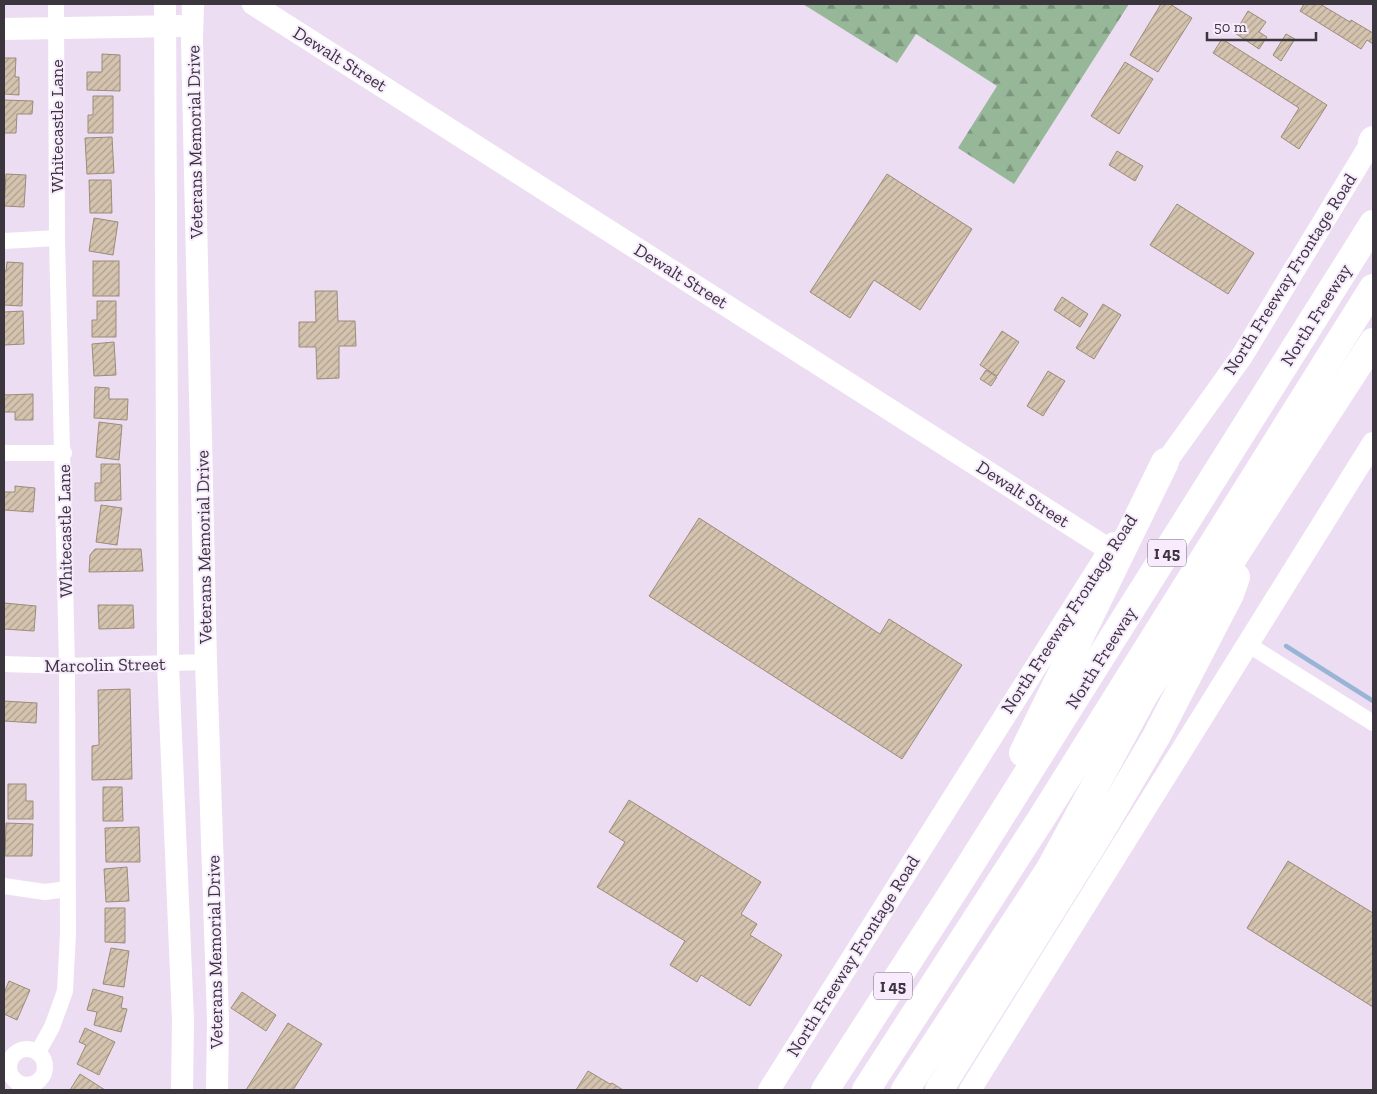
<svg xmlns="http://www.w3.org/2000/svg" width="1377" height="1094" font-family="'Zilla Slab',serif">
<style>
.forest{fill:url(#forest-firs)}
.lines{fill:none;stroke-linecap:round;stroke-linejoin:round}
.stream{stroke:#99b5d5;stroke-width:4.5}
.building{fill:url(#building-hatch);stroke:#9c8c78}
.street{stroke:#fff;stroke-width:16}
.secondary{stroke:#fff;stroke-width:22}
.highway{stroke:#fff;stroke-width:28}
.labels{text-anchor:middle;stroke-width:4;stroke-linejoin:round;paint-order:stroke}
.shield{fill:#f7ebfd;stroke:#736c77;stroke-width:1}
.shield-label{font-size:16px;font-weight:bold;fill:#3b353e}
.street-label{font-size:18px;fill:#3b353e;stroke:#f7ebfd}
</style>
<defs>
<pattern id="forest-firs" width="22" height="20" patternUnits="userSpaceOnUse" patternTransform="scale(1.25)"><rect width="22" height="20" fill="#97b799"/><path d="M5 1l3.5 6h-7zM16 11l3.5 6h-7z" fill="#7c967e"/></pattern>
<pattern id="building-hatch" width="6" height="6" patternUnits="userSpaceOnUse" patternTransform="scale(1.25)"><rect width="6" height="6" fill="#d4c3ae"/><path d="M-1 1l2-2M0 6l6-6M5 7l2-2" fill="none" stroke="#ad9f8f"/></pattern>
</defs>
<rect width="100%" height="100%" fill="#ecddf3"/>
<polygon class="forest" points="803,4 1129,4 1014,184 958,148 997,86 916,34 897,63"/>
<g class="lines">
<polyline class="stream" points="1286,646 1373,701"/>
</g>
<g class="building">
<polygon points="1161,4 1170,4 1192,18 1158,72 1130,55"/>
<polygon points="1304,4 1320,4 1350,22 1351,20 1373,33 1373,44 1367,40 1361,49 1300,11"/>
<polygon points="1248,11 1266,22 1259,32 1267,37 1259,49 1235,33"/>
<polygon points="1286,34 1295,39 1281,61 1273,55"/>
<polygon points="1222,39 1327,105 1299,149 1281,137 1299,108 1213,53"/>
<polygon points="102,54 120,55 120,91 87,90 87,72 102,72"/>
<polygon points="4,58 16,58 15,77 19,77 19,95 4,94"/>
<polygon points="1125,62 1153,79 1119,134 1091,116"/>
<polygon points="93,96 113,96 113,133 88,133 88,115 93,115"/>
<polygon points="4,100 33,101 32,114 17,114 16,133 4,133"/>
<polygon points="112,137 114,173 87,174 85,138"/>
<polygon points="1117,151 1143,166 1135,181 1109,165"/>
<polygon points="6,174 26,175 24,207 4,206"/>
<polygon points="887,174 972,229 920,310 874,280 850,318 810,292"/>
<polygon points="89,180 111,180 112,213 90,213"/>
<polygon points="1177,204 1254,253 1228,294 1150,245"/>
<polygon points="94,218 118,222 113,255 89,251"/>
<rect x="93" y="261" width="26" height="35"/>
<polygon points="7,262 23,263 22,306 4,305 4,271 6,271"/>
<polygon points="315,291 337,291 338,321 355,321 356,346 339,346 339,378 317,379 316,347 299,347 299,322 316,322"/>
<polygon points="1062,297 1088,314 1080,327 1054,310"/>
<polygon points="97,301 116,301 116,337 92,337 92,320 97,320"/>
<polygon points="1103,304 1121,315 1094,359 1076,348"/>
<polygon points="23,311 24,344 4,345 4,312"/>
<polygon points="1002,331 1019,342 997,376 980,365"/>
<polygon points="114,342 116,375 94,376 92,344"/>
<polygon points="986,370 997,377 991,386 980,379"/>
<polygon points="1048,371 1065,381 1043,416 1027,406"/>
<polygon points="95,387 109,388 109,399 128,399 127,420 94,418"/>
<polygon points="33,394 33,420 15,420 15,412 4,412 4,395"/>
<polygon points="99,422 122,425 119,460 96,457"/>
<polygon points="101,464 120,464 121,500 95,501 95,483 101,483"/>
<polygon points="15,486 35,488 33,512 4,510 4,492 15,492"/>
<polygon points="101,505 122,508 117,545 96,542"/>
<polygon points="699,518 880,634 889,619 962,665 902,759 649,596"/>
<polygon points="95,549 141,549 143,571 89,572 90,555"/>
<polygon points="4,603 36,606 34,631 4,629"/>
<polygon points="98,605 133,605 134,628 99,629"/>
<polygon points="130,689 132,779 92,780 92,746 99,745 98,690"/>
<polygon points="4,701 37,703 36,723 4,721"/>
<polygon points="8,784 26,784 26,801 33,801 33,819 8,819"/>
<polygon points="103,787 122,787 123,821 103,821"/>
<polygon points="629,800 761,882 741,914 757,924 750,935 782,955 750,1006 701,975 697,982 670,965 685,941 597,887 625,842 609,832"/>
<polygon points="6,823 33,824 32,856 5,856"/>
<polygon points="139,827 140,862 106,862 105,828"/>
<polygon points="1288,861 1373,913 1373,1007 1247,928"/>
<polygon points="127,867 129,901 106,902 104,869"/>
<polygon points="105,908 125,908 125,943 105,942"/>
<polygon points="111,948 129,951 124,987 103,984"/>
<polygon points="9,981 30,990 17,1020 4,1014 4,993"/>
<polygon points="93,989 123,997 121,1008 127,1009 121,1032 94,1025 97,1012 87,1010"/>
<polygon points="242,992 276,1015 266,1031 231,1008"/>
<polygon points="288,1023 322,1044 293,1090 246,1090"/>
<polygon points="85,1028 115,1042 99,1075 77,1064 86,1045 79,1042"/>
<polygon points="588,1071 610,1084 612,1083 623,1090 576,1090"/>
<polygon points="80,1074 105,1090 70,1090"/>
</g>
<g class="lines">
<g class="street">
<polyline points="4,241 57,238"/>
<polyline points="4,453 64,453"/>
<polyline points="1249,645 1373,723"/>
<polyline points="4,664 67,666 206,662"/>
<polyline points="4,886 45,892 67,889"/>
<circle cx="27" cy="1067" r="18"/>
<polyline points="38,1052 52,1027 65,991 68,933 67,666 57,238 56,4"/>
</g>
<g class="secondary">
<polyline points="165,4 168,665 183,1020 182,1090"/>
<polyline points="193,4 192,41 206,662 218,1020 217,1090"/>
<polyline points="253,4 1110,550"/>
<polyline points="4,29 180,26"/>
<polyline points="1156,476 1242,356 1373,140"/>
<polyline points="769,1090 1114,543"/>
<polyline points="970,1090 1373,443"/>
</g>
<g class="highway">
<polyline points="1372,142 1373,140"/>
<polyline points="1023,753 1165,462"/>
<polyline points="825,1090 960,881 1373,224"/>
<polyline points="866,1090 1041,819 1373,288"/>
<polyline points="905,1090 1050,869 1144,695 1373,342"/>
<polyline points="939,1090 1102,829 1156,737 1230,594 1236,577"/>
</g>
</g>
<g class="labels">
<g class="shield">
<rect x="1148" y="539.5" width="38" height="27" rx="4"/>
<rect x="874" y="972.5" width="38" height="27" rx="4"/>
</g>
<g class="shield-label">
<text x="1167" y="559">I 45</text>
<text x="893" y="992">I 45</text>
</g>
<g class="street-label">
<text transform="translate(340 59) rotate(32)" y="6">Dewalt Street</text>
<text transform="translate(57 126) rotate(-90)" y="6">Whitecastle Lane</text>
<text transform="translate(195 142) rotate(-91)" y="6">Veterans Memorial Drive</text>
<text transform="translate(1290 274) rotate(-58)" y="6">North Freeway Frontage Road</text>
<text transform="translate(681 276) rotate(32)" y="6">Dewalt Street</text>
<text transform="translate(1316 315) rotate(-58)" y="6">North Freeway</text>
<text transform="translate(1023 494) rotate(33)" y="6">Dewalt Street</text>
<text transform="translate(65 531) rotate(-91)" y="6">Whitecastle Lane</text>
<text transform="translate(204 547) rotate(-91)" y="6">Veterans Memorial Drive</text>
<text transform="translate(1069 614) rotate(-57)" y="6">North Freeway Frontage Road</text>
<text transform="translate(1101 658) rotate(-58)" y="6">North Freeway</text>
<text transform="translate(105 665) rotate(-1)" y="6">Marcolin Street</text>
<text transform="translate(215 952) rotate(-91)" y="6">Veterans Memorial Drive</text>
<text transform="translate(853 956) rotate(-58)" y="6">North Freeway Frontage Road</text>
</g>
</g>
<rect width="1377" height="1094" fill="none" stroke="#3b353e" stroke-width="10"/>
<path d="M1207 32v8h109v-8" fill="none" stroke="#3b353e" stroke-width="2.5"/>
<text x="1214" y="32" font-size="15" fill="#3b353e" stroke="#f7ebfd" stroke-width="4" paint-order="stroke">50 m</text>
</svg>
